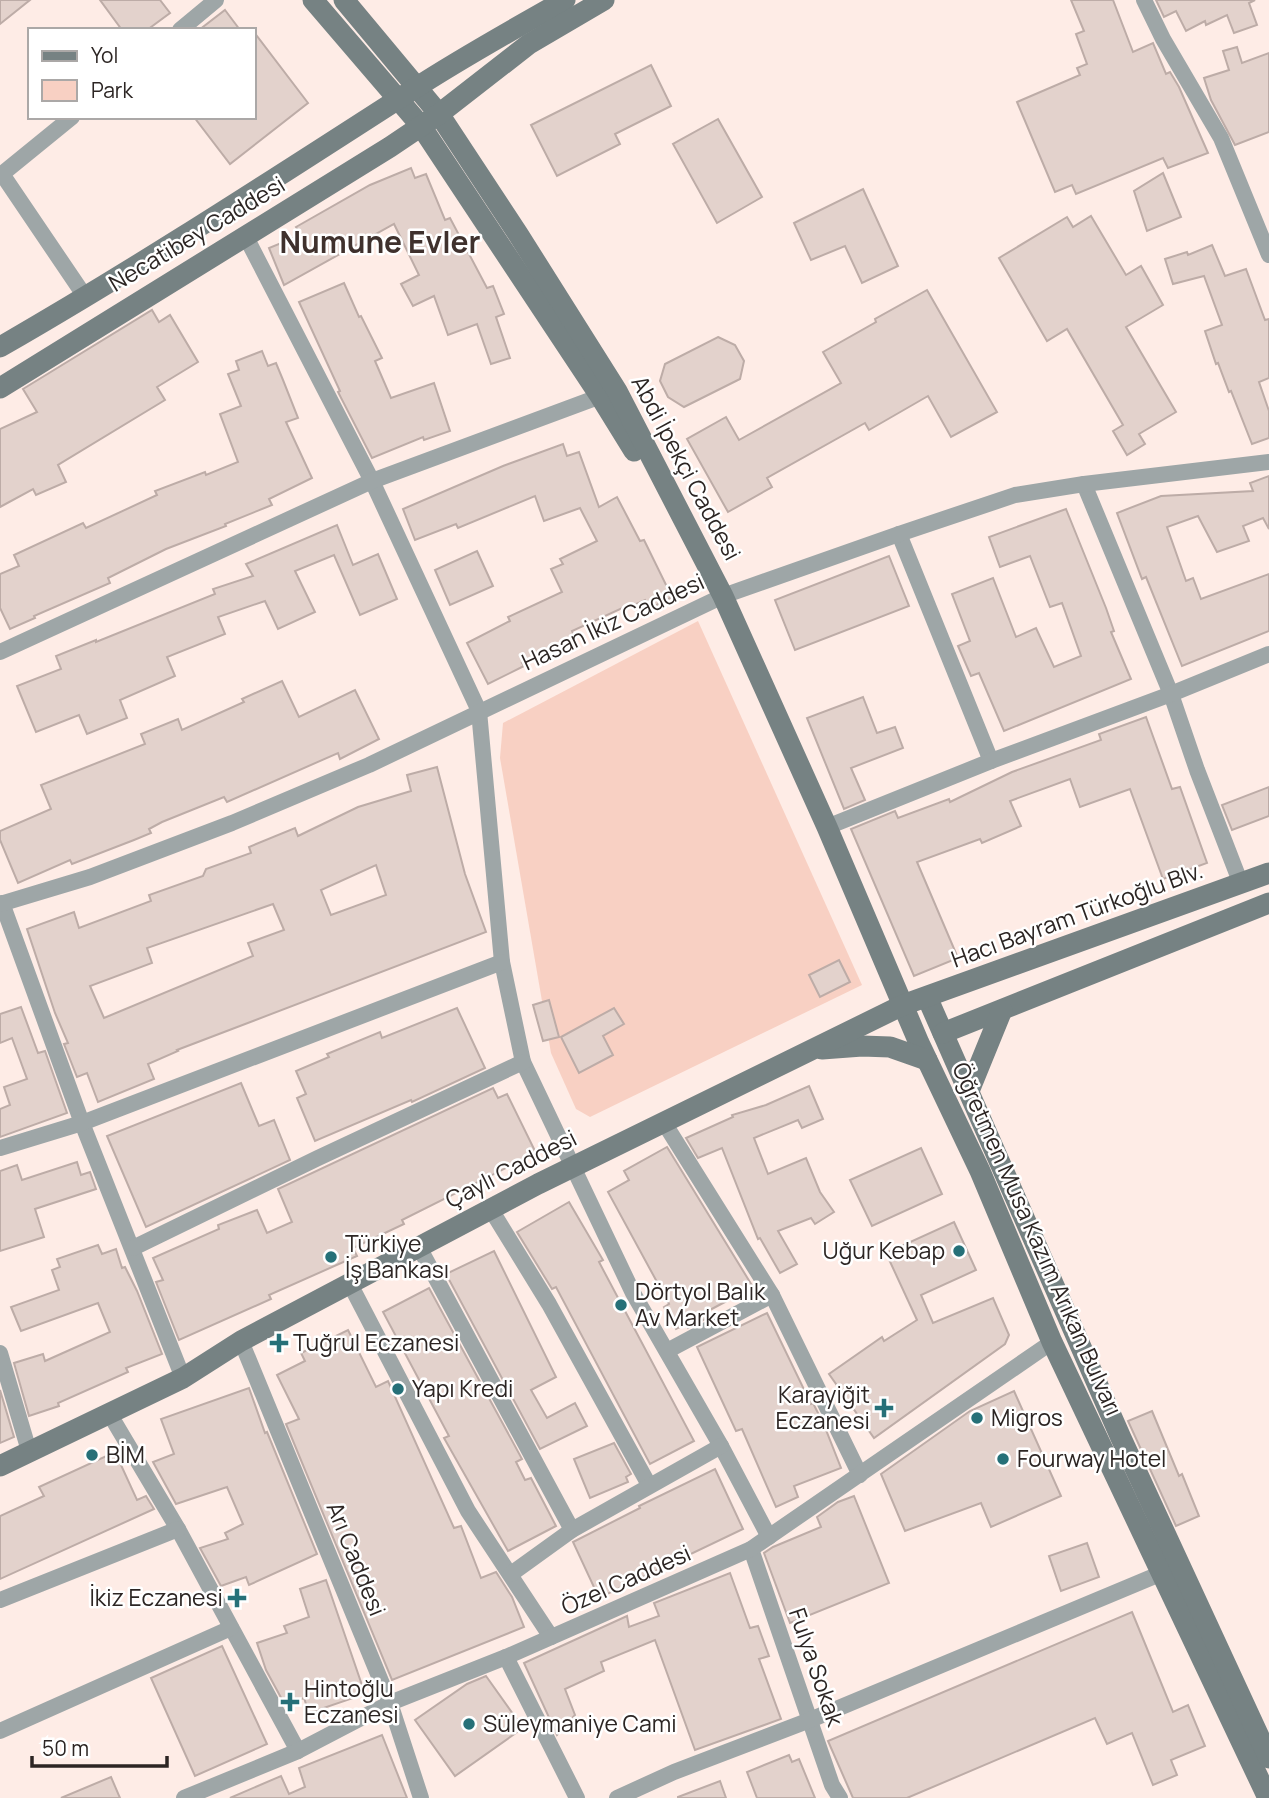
<svg xmlns="http://www.w3.org/2000/svg" width="1269" height="1798" font-family="Manrope,sans-serif">
<style>
.green{fill:#f8d0c3}
.building{fill:#e3d2cc;stroke:#bdaca7;stroke-width:2;fill-rule:evenodd}
.lines{fill:none;stroke-linecap:round;stroke-linejoin:round}
.street{stroke:#9ea6a7;stroke-width:16}
.secondary{stroke:#768283;stroke-width:21}
.poi-dot{fill:#267078;stroke:#fff;stroke-width:2.5}
.labels{text-anchor:middle;stroke-width:5;stroke-linejoin:round;paint-order:stroke}
.street-label{font-size:23px;fill:#2c2523;stroke:#fff}
.poi-label{font-size:23px;fill:#2c2523;stroke:#fff;text-anchor:start}
.district-label{font-size:30px;font-weight:bold;fill:#3f312d;stroke:#fff}
</style>
<rect width="100%" height="100%" fill="#feece6"/>
<polygon class="green" points="698,621 862,985 590,1117 576,1109 551,1053 500,758 503,723"/>
<g class="building">
<polygon points="0,0 30,0 0,24"/>
<polygon points="100,0 160,0 170,13 147,30 122,30"/>
<polygon points="1071,0 1113,0 1133,52 1153,43 1166,74 1170,72 1179,87 1208,153 1168,168 1163,158 1076,194 1072,185 1055,192 1017,102 1080,75 1077,68 1087,64 1076,34 1084,31"/>
<polygon points="1156,0 1255,0 1249,3 1257,25 1234,33 1227,15 1206,25 1205,21 1186,31 1176,11 1164,17"/>
<polygon points="225,10 240,30 199,30"/>
<polygon points="254,32 308,103 230,164 194,117 254,117"/>
<polygon points="1237,47 1242,63 1269,53 1269,132 1235,145 1211,100 1204,78 1229,70 1223,51"/>
<polygon points="651,65 671,106 615,134 620,144 557,176 531,125"/>
<polygon points="718,119 762,197 717,223 673,144"/>
<polygon points="411,168 415,178 426,174 445,220 450,218 487,288 493,286 504,314 496,317 510,358 491,364 477,324 448,335 434,296 413,306 401,284 419,275 394,224 284,285 269,248 301,235 296,227 370,185"/>
<polygon points="1163,173 1181,217 1147,231 1134,191"/>
<polygon points="863,189 898,266 862,283 845,246 811,260 794,223"/>
<polygon points="1091,216 1126,275 1141,266 1163,305 1126,327 1176,412 1139,434 1145,444 1127,455 1113,431 1123,425 1067,329 1047,341 999,258 1067,217 1073,227"/>
<polygon points="1212,245 1225,276 1246,269 1265,320 1269,319 1269,378 1259,382 1269,411 1269,438 1252,444 1231,391 1229,392 1218,363 1216,364 1205,331 1222,325 1204,276 1173,284 1165,259 1187,252 1188,255"/>
<polygon points="344,283 359,317 361,316 382,358 375,361 391,398 434,383 450,431 424,440 423,437 372,458 338,392 340,391 299,302"/>
<polygon points="927,290 997,412 951,437 928,396 869,430 865,423 767,478 772,487 728,512 687,439 726,417 739,440 841,383 823,352 876,322 875,319"/>
<polygon points="152,310 159,322 170,315 198,362 157,387 165,400 58,465 66,482 36,495 33,489 0,507 0,429 37,412 23,389"/>
<polygon points="718,337 735,345 744,361 740,379 684,407 668,397 660,381 665,364"/>
<polygon points="262,351 268,366 276,363 283,380 298,418 286,422 312,478 269,499 272,505 225,524 226,526 166,549 108,578 110,583 34,616 35,618 10,629 0,608 0,574 19,566 14,555 83,523 86,528 157,495 155,491 205,472 206,475 238,462 220,414 241,406 228,374 239,370 236,361"/>
<polygon points="563,444 567,456 579,452 599,507 617,497 640,541 644,540 672,597 649,609 645,600 632,606 631,604 572,631 575,639 522,663 524,666 488,684 467,643 510,621 508,617 562,592 551,569 563,564 560,559 597,541 580,508 544,521 535,496 458,528 456,524 415,540 403,509 503,466"/>
<polygon points="1269,476 1269,529 1263,518 1243,526 1249,541 1217,552 1198,516 1167,527 1186,581 1193,578 1201,599 1269,574 1269,631 1182,666 1146,577 1142,579 1117,513 1161,496 1253,491 1250,483"/>
<polygon points="1066,509 1106,608 1114,631 1111,632 1131,679 1004,731 979,673 971,676 958,646 970,641 952,594 993,578 1016,637 1036,628 1054,667 1081,656 1062,603 1050,607 1030,556 1000,567 989,537"/>
<polygon points="337,525 353,565 378,554 397,599 360,615 334,555 295,571 315,612 278,629 265,601 218,617 225,634 167,657 175,676 120,700 127,718 87,734 79,715 36,732 17,686 61,669 56,656 96,640 96,642 215,594 213,589 253,576 246,564"/>
<polygon points="477,551 493,586 450,605 435,570"/>
<polygon points="889,556 909,606 795,650 775,600"/>
<polygon points="282,681 299,717 355,690 379,739 340,759 338,753 227,802 224,797 162,822 149,829 151,833 134,840 72,864 70,860 18,883 0,840 0,831 51,809 41,785 145,744 141,734 178,719 182,730 244,702 242,699"/>
<polygon points="863,697 877,733 895,727 903,748 851,768 865,800 844,809 807,718"/>
<polygon points="1146,717 1172,789 1180,787 1207,863 1163,879 1130,789 1080,807 1070,779 1010,801 1021,826 982,843 980,839 917,862 958,958 914,976 851,829 895,811 898,818 949,799 950,802 1012,772 1101,740 1099,734"/>
<path d="M 437,767 L 465,874 L 486,932 L 177,1050 L 178,1051 L 148,1064 L 154,1079 L 98,1102 L 87,1073 L 77,1077 L 64,1044 L 68,1043 L 55,1013 L 27,929 L 74,912 L 79,928 L 151,901 L 149,895 L 203,876 L 206,869 L 251,853 L 249,847 L 295,828 L 298,836 L 358,807 L 411,791 L 407,775 ZM 376,865 L 386,895 L 331,915 L 321,890 ZM 273,904 L 284,930 L 248,943 L 253,956 L 104,1018 L 90,986 L 152,963 L 147,948 Z"/>
<polygon points="1269,787 1269,816 1232,830 1222,805"/>
<polygon points="839,960 850,982 820,997 809,975"/>
<polygon points="549,1000 559,1037 543,1041 533,1005"/>
<polygon points="21,1007 38,1053 45,1051 67,1113 0,1137 0,1109 10,1105 4,1087 27,1079 12,1038 0,1043 0,1014"/>
<polygon points="457,1008 485,1068 412,1102 411,1100 315,1141 297,1098 306,1094 296,1071 329,1057 327,1054 380,1032 382,1038"/>
<polygon points="614,1008 624,1024 603,1036 613,1055 579,1073 561,1037"/>
<polygon points="241,1083 259,1126 274,1120 290,1160 146,1227 107,1136"/>
<polygon points="809,1086 823,1119 802,1128 798,1120 754,1138 768,1174 806,1158 820,1192 834,1212 815,1224 811,1218 778,1231 797,1264 780,1273 760,1238 758,1239 722,1148 698,1158 686,1138 733,1117 732,1115 766,1105"/>
<polygon points="493,1088 498,1098 507,1094 536,1153 402,1220 404,1224 353,1248 357,1256 269,1295 271,1299 179,1340 156,1282 163,1280 153,1258 219,1229 218,1225 257,1210 267,1233 292,1222 278,1189"/>
<polygon points="667,1147 753,1287 708,1311 711,1316 688,1328 686,1324 676,1329 664,1307 669,1304 608,1192 629,1180 624,1171"/>
<polygon points="921,1148 942,1194 872,1226 850,1180"/>
<polygon points="77,1162 81,1175 90,1172 96,1189 35,1209 44,1237 0,1251 0,1171 17,1165 22,1180"/>
<polygon points="569,1202 603,1260 599,1262 694,1441 650,1464 556,1287 552,1289 517,1232"/>
<polygon points="954,1222 976,1270 921,1295 933,1323 993,1298 1009,1335 1005,1344 874,1438 829,1374 882,1337 884,1341 917,1320 886,1253"/>
<polygon points="98,1245 102,1254 116,1249 122,1268 125,1267 137,1291 162,1354 126,1368 128,1372 58,1403 59,1406 29,1416 14,1363 43,1354 45,1361 110,1332 98,1303 21,1331 11,1307 59,1290 52,1270 60,1267 57,1259"/>
<polygon points="494,1251 556,1377 531,1390 547,1418 575,1403 587,1426 540,1449 446,1274"/>
<polygon points="429,1288 522,1459 516,1462 525,1480 531,1478 556,1526 508,1551 444,1438 449,1436 383,1312"/>
<polygon points="767,1313 811,1404 813,1403 824,1425 841,1468 794,1486 798,1497 776,1507 742,1429 736,1431 697,1347"/>
<polygon points="348,1330 376,1387 388,1381 454,1528 461,1526 481,1578 496,1572 512,1597 524,1627 392,1680 286,1424 299,1419 277,1375 305,1361 301,1353"/>
<polygon points="249,1388 265,1433 267,1432 317,1554 249,1585 246,1577 221,1586 200,1548 228,1539 225,1533 243,1524 227,1487 176,1504 153,1462 174,1454 161,1419"/>
<polygon points="0,1390 14,1437 0,1443"/>
<polygon points="1014,1391 1061,1496 991,1527 981,1503 905,1531 881,1474 970,1411"/>
<polygon points="1152,1411 1179,1476 1182,1474 1199,1516 1176,1526 1128,1421"/>
<polygon points="614,1443 631,1474 626,1477 628,1482 590,1498 574,1459"/>
<polygon points="115,1452 137,1500 146,1496 154,1509 0,1579 0,1516 44,1496 39,1487"/>
<polygon points="715,1469 743,1529 599,1598 573,1542 640,1508 639,1506"/>
<polygon points="854,1496 889,1583 790,1623 764,1553 773,1547 821,1527 817,1517 838,1502"/>
<polygon points="1087,1543 1099,1577 1061,1591 1049,1556"/>
<polygon points="730,1573 750,1628 758,1626 769,1656 759,1659 781,1719 695,1750 655,1640 601,1662 604,1671 565,1689 575,1715 557,1735 524,1663 627,1616 629,1627 659,1616 654,1603"/>
<polygon points="326,1580 365,1694 309,1713 304,1698 285,1705 266,1670 257,1643 287,1633 284,1626 309,1617 300,1589"/>
<polygon points="1132,1612 1173,1712 1188,1705 1205,1746 1171,1760 1177,1775 1153,1785 1132,1733 1107,1744 1095,1718 907,1798 853,1798 828,1741"/>
<polygon points="222,1646 267,1744 195,1776 151,1678"/>
<polygon points="486,1676 523,1728 455,1776 415,1720 467,1684"/>
<polygon points="382,1735 407,1798 230,1798 281,1776 289,1794 305,1787 299,1768"/>
<polygon points="789,1755 792,1762 799,1759 815,1798 757,1798 747,1772"/>
<polygon points="111,1777 120,1798 61,1798"/>
<polygon points="720,1781 726,1798 678,1798 678,1797"/>
</g>
<g class="lines">
<g class="street">
<polyline points="1144,0 1163,39 1221,138 1269,255"/>
<polyline points="180,30 216,0"/>
<polyline points="72,117 2,174 86,298"/>
<polyline points="246,237 372,481 479,711 502,962 523,1062 633,1293 721,1446 769,1537"/>
<polyline points="1084,484 1171,694 1197,770 1241,884"/>
<polyline points="899,534 991,761"/>
<polyline points="0,652 372,481 609,393"/>
<polyline points="827,827 991,761 1171,694 1269,654"/>
<polyline points="2,903 82,1123 183,1378"/>
<polyline points="0,904 90,877 232,823 369,765 723,596 899,534 1015,495 1084,484 1269,462"/>
<polyline points="663,1121 772,1295 860,1475"/>
<polyline points="0,1148 82,1123 502,962"/>
<polyline points="490,1208 549,1304 649,1485"/>
<polyline points="419,1247 572,1530"/>
<polyline points="133,1248 318,1158 523,1062"/>
<polyline points="350,1284 468,1511 551,1637"/>
<polyline points="241,1341 390,1703 421,1798"/>
<polyline points="667,1351 772,1295"/>
<polyline points="0,1353 29,1451"/>
<polyline points="109,1413 178,1529 298,1751"/>
<polyline points="751,1549 832,1785 840,1798"/>
<polyline points="511,1574 572,1530 721,1446"/>
<polyline points="0,1600 178,1529"/>
<polyline points="506,1657 577,1798"/>
<polyline points="0,1731 231,1628"/>
<polyline points="184,1798 298,1751 390,1703 506,1657 751,1549 1052,1342"/>
<polyline points="617,1798 674,1772 810,1720 1162,1573"/>
</g>
<g class="secondary">
<polyline points="313,0 421,126 600,396 634,451"/>
<polyline points="344,0 439,114 518,234 617,391 723,596 827,827 919,1043 980,1171 1052,1342 1268,1798"/>
<path d="M 0,347 C 141,266 277,177 414,89 C 463,57 514,29 565,0"/>
<polyline points="0,388 390,147 439,114 529,44 604,0"/>
<polyline points="927,997 1121,1438 1269,1758"/>
<polyline points="943,1033 1269,903"/>
<polyline points="822,1049 862,1046 890,1047 927,1060"/>
<polyline points="969,1091 1002,1010"/>
<polyline points="0,1466 183,1378 241,1341 538,1184 903,1005 1269,873"/>
</g>
</g>
<g class="poi-dot">
<circle cx="959" cy="1251" r="7"/>
<circle cx="331" cy="1257" r="7"/>
<circle cx="621" cy="1305" r="7"/>
<path d="M275.5 1332.5h7v7h7v7h-7v7h-7v-7h-7v-7h7z"/>
<circle cx="398" cy="1389" r="7"/>
<path d="M880.5 1397.5h7v7h7v7h-7v7h-7v-7h-7v-7h7z"/>
<circle cx="977" cy="1418" r="7"/>
<circle cx="92" cy="1455" r="7"/>
<circle cx="1003" cy="1459" r="7"/>
<path d="M233.5 1587.5h7v7h7v7h-7v7h-7v-7h-7v-7h7z"/>
<path d="M286.5 1691.5h7v7h7v7h-7v7h-7v-7h-7v-7h7z"/>
<circle cx="469" cy="1724" r="7"/>
</g>
<g class="labels">
<g class="street-label">
<text transform="translate(197 234) rotate(-31)" y="8">Necatibey Caddesi</text>
<text transform="translate(686 468) rotate(62)" y="8">Abdi İpekçi Caddesi</text>
<text transform="translate(613 622) rotate(-25)" y="8">Hasan İkiz Caddesi</text>
<text transform="translate(1077 915) rotate(-20)" y="8">Hacı Bayram Türkoğlu Blv.</text>
<text transform="translate(511 1169) rotate(-27)" y="8">Çaylı Caddesi</text>
<text transform="translate(1037 1239) rotate(66)" y="8">Öğretmen Musa Kazım Arıkan Bulvarı</text>
<text transform="translate(356 1559) rotate(68)" y="8">Arı Caddesi</text>
<text transform="translate(626 1580) rotate(-24)" y="8">Özel Caddesi</text>
<text transform="translate(816 1667) rotate(71)" y="8">Fulya Sokak</text>
</g>
<g class="poi-label">
<text x="345" y="1252">Türkiye<tspan x="345" dy="26">İş Bankası</tspan></text>
<text x="945" y="1259" text-anchor="end">Uğur Kebap</text>
<text x="635" y="1300">Dörtyol Balık<tspan x="635" dy="26">Av Market</tspan></text>
<text x="293" y="1351">Tuğrul Eczanesi</text>
<text x="412" y="1397">Yapı Kredi</text>
<text x="870" y="1403" text-anchor="end">Karayiğit<tspan x="870" dy="26">Eczanesi</tspan></text>
<text x="991" y="1426">Migros</text>
<text x="106" y="1463">BİM</text>
<text x="1017" y="1467">Fourway Hotel</text>
<text x="223" y="1606" text-anchor="end">İkiz Eczanesi</text>
<text x="304" y="1697">Hintoğlu<tspan x="304" dy="26">Eczanesi</tspan></text>
<text x="483" y="1732">Süleymaniye Cami</text>
</g>
<g class="district-label">
<text x="380" y="253">Numune Evler</text>
</g>
</g>
<rect x="28" y="28" width="228" height="91" fill="#ffffff" stroke="#aba8a7" stroke-width="2"/>
<rect x="42" y="51" width="35" height="10" fill="#768283" stroke="#aba8a7" stroke-width="2"/>
<text x="91" y="63" font-size="21" fill="#2c2523">Yol</text>
<rect x="42" y="80" width="35" height="21" fill="#f8d0c3" stroke="#aba8a7" stroke-width="2"/>
<text x="91" y="98" font-size="21" fill="#2c2523">Park</text>
<path d="M32 1756v10h135v-10" fill="none" stroke="#2c2523" stroke-width="3.5"/>
<text x="42" y="1756" font-size="21" fill="#2c2523" stroke="#ffffff" stroke-width="5" paint-order="stroke">50 m</text>
</svg>
